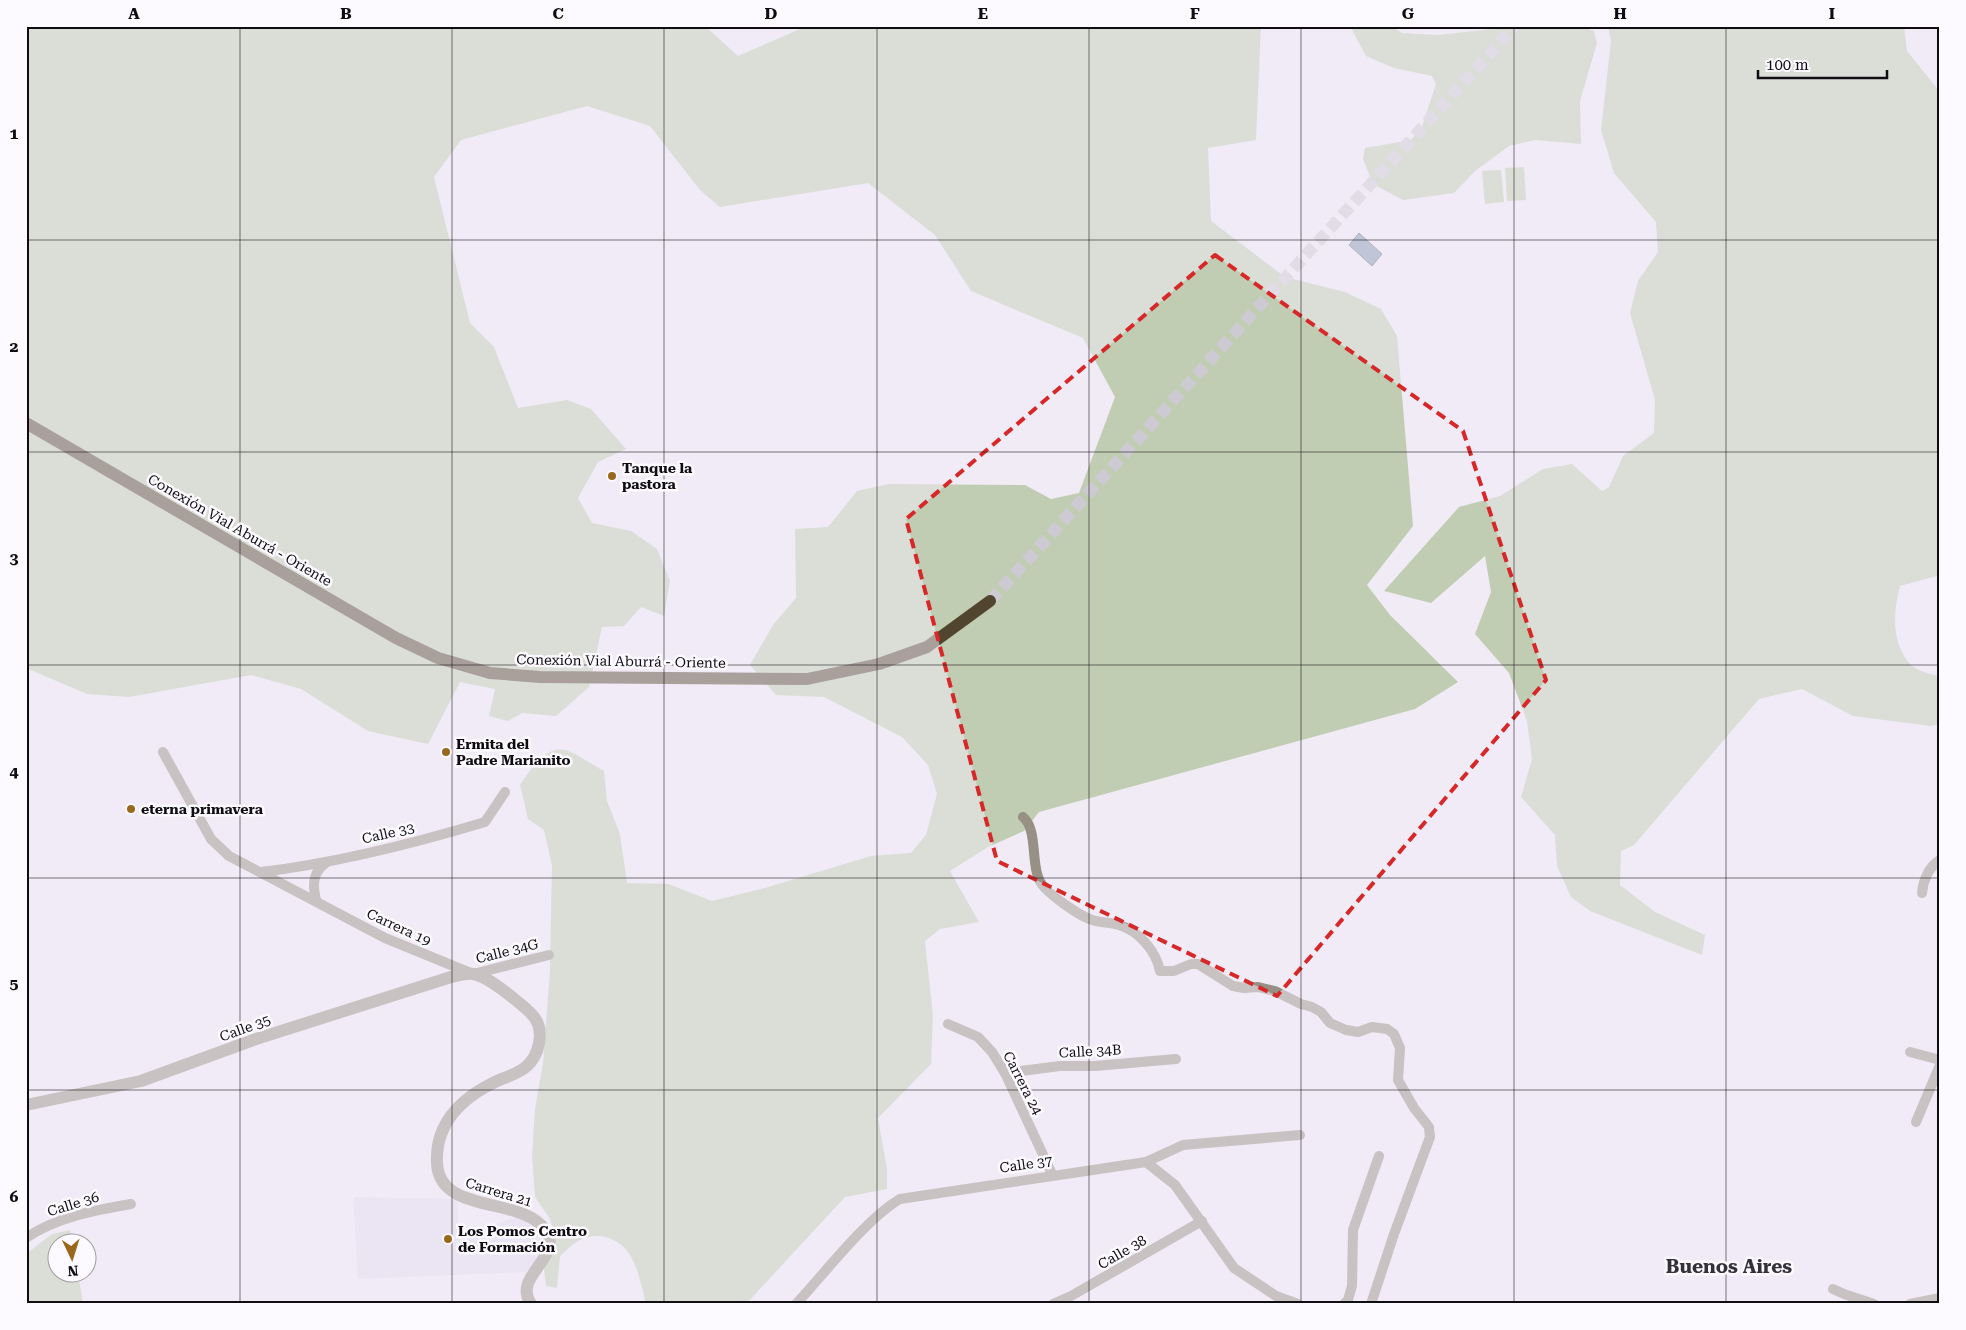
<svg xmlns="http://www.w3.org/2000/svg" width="1966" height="1330" font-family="'Roboto Serif',serif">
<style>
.built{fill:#e5dced}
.green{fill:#c1cdb2}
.water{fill:#8698b3;stroke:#626e82}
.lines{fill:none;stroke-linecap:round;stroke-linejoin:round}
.primary-tunnel{stroke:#cecad3;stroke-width:12;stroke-dasharray:12 6;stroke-linecap:butt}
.minor{stroke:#979084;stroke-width:10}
.tertiary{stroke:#979084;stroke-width:12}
.primary{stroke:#52452f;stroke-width:12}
.marked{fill:none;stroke:#d62828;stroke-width:4;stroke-dasharray:10 6;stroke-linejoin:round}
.grid{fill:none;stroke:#0f0d11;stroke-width:1;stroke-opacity:0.55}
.poi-dot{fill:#99691b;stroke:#fcfafe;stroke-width:2}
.labels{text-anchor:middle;stroke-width:5;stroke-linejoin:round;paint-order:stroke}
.poi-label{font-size:14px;font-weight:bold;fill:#0f0d11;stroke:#fcfafe;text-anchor:start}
.street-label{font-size:14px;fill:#0f0d11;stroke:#fcfafe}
.district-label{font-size:19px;font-weight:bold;fill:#353139;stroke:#fcfafe}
.neatline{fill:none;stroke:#0f0d11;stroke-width:2}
.grid-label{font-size:16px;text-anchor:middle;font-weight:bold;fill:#0f0d11}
</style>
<rect width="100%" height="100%" fill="#f0ebf5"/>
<polygon class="built" points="353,1197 457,1199 459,1231 477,1231 519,1215 540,1228 542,1246 538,1258 526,1272 358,1279"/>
<g class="green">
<path d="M 26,26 L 705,26 L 738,56 L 807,26 L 1261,26 L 1256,140 L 1208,148 L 1211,221 L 1285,277 L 1345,292 L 1381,309 L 1397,336 L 1413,526 L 1367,585 L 1390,615 L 1458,682 L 1415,709 L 1039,812 L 1024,831 L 988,847 L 950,871 L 979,922 L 940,929 L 925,941 L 933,1016 L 931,1064 L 878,1118 L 887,1169 L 887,1189 L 845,1197 L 746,1304 L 646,1304 C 642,1290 640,1275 634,1263 C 625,1240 600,1229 578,1241 C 571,1245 565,1252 560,1256 L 557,1288 L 546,1286 L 544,1268 L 555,1234 L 550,1219 L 535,1197 L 532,1155 L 535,1109 L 543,1063 L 550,970 L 552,865 L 544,830 L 528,819 L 520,785 C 529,772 545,745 565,750 C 574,752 594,766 604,771 L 607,801 L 620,834 L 627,883 L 668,884 L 712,901 L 765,888 L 871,856 L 911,853 L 926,835 L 937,794 L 928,765 L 902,737 L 824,697 L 776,695 L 750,665 L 773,625 L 796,598 L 795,529 L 828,527 L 857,491 L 889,484 L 1025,485 L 1051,499 L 1079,493 L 1115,397 L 1083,338 L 971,291 L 935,235 L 868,183 L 720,207 L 700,190 L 650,126 L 587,106 L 461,140 L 434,177 L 470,323 L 494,347 L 518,408 L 567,400 L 591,409 L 626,449 L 598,462 L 578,498 L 592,523 L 631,531 L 657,549 L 670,581 L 664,616 L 641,607 L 624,626 L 602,627 L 589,687 L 556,716 L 522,713 L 508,721 L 489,716 L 495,689 L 460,682 L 428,744 L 368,731 L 301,689 L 251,675 L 129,697 L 87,694 L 26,668 Z"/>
<polygon points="1350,26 1391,26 1402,33 1437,35 1520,26 1580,26 1594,31 1597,43 1580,101 1581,144 1535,140 1509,146 1475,171 1454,193 1403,200 1373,184 1363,159 1365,148 1411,140 1422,126 1436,84 1432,76 1394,68 1366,56"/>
<path d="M 1608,26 L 1904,26 L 1907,51 L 1940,92 L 1940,575 L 1900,586 C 1893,612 1891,644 1911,665 C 1917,671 1932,674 1940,677 L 1940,724 L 1931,726 L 1853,716 L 1802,689 L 1759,699 L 1634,845 L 1621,851 L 1620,885 L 1655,912 L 1705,935 L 1702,955 L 1590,911 L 1571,897 L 1557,866 L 1555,835 L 1521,797 L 1532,759 L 1527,721 L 1509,673 L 1475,634 L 1491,592 L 1485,556 L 1431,603 L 1384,591 L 1459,507 L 1500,496 L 1543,469 L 1572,464 L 1602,491 L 1609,487 L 1623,456 L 1654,433 L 1655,400 L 1630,313 L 1638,281 L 1658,252 L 1656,222 L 1614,173 L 1601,130 L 1611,41 Z"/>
<polygon points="1524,167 1526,200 1507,201 1505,168"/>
<polygon points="1501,170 1504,202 1485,204 1482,171"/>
<polygon points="70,1230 72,1242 58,1242 58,1272 78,1273 83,1304 28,1304 26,1302 26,1254 52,1234"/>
</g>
<polygon class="water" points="1359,233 1382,254 1372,266 1349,245"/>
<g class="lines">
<polyline class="primary-tunnel" points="990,601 1515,26"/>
<g class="minor">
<polyline points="163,752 211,839 229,856 385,938 473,974 549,955"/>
<path d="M 1023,817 C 1040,831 1028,873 1045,888 C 1054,898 1080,916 1092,920 C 1101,923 1110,922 1119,925 C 1139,931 1156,951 1160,971 L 1174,971 L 1191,964 L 1198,964 L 1233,986 L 1244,988 L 1258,987 L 1275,991 L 1301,1004 L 1312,1007 L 1321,1012 L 1330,1023 L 1346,1030 L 1358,1032 L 1372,1027 L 1387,1029 L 1394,1034 L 1400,1048 L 1398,1080 L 1414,1108 L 1429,1127 L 1430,1137 L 1394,1234 L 1371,1304"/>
<path d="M 261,872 C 337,863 412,844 485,822 L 505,792"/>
<path d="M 1922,893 C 1923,881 1929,866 1940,860"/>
<path d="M 316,900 C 312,884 313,871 327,862"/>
<polyline points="948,1024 978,1037 992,1052 1005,1073 1052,1174"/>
<polyline points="1910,1052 1940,1060"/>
<polyline points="1005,1073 1060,1066 1095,1066 1176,1059"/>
<polyline points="1916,1122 1940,1065"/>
<polyline points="1146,1162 1175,1185 1234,1268 1276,1296 1298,1304"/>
<path d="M 26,1238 C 56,1217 96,1210 131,1204"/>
<polyline points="1833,1289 1844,1294 1874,1304"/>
<path d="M 796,1304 C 824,1274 867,1218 900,1199 L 1146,1162 L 1183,1145 L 1300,1135"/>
<polyline points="1053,1304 1071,1296 1202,1221"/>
<polyline points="1344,1304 1348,1300 1352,1286 1353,1230 1379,1156"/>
<polyline points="1910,1304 1940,1298"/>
</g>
<path class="tertiary" d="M 26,1105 L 141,1081 L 256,1039 L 451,977 C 457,976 467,973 473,974 C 486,976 502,989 512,997 C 519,1003 529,1010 534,1017 C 545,1031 539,1055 527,1066 C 520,1073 506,1077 497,1081 C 463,1097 435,1122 437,1163 C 439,1212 513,1198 540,1224 C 573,1254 510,1274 531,1304"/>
<polyline class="primary" points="26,423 396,638 438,658 490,673 540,677 807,679 879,664 927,647 990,601"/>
</g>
<path d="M0 0H1966V1330H0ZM 1215,255 L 1463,431 L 1546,680 L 1277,996 L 997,861 L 906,519 Z" fill="#f0ebf5" fill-opacity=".55" fill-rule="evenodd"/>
<path class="marked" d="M 1215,255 L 1463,431 L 1546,680 L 1277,996 L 997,861 L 906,519 Z"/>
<path class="grid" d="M 240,26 L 240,1304M 452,26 L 452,1304M 664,26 L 664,1304M 877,26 L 877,1304M 1089,26 L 1089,1304M 1301,26 L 1301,1304M 1514,26 L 1514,1304M 1726,26 L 1726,1304M 26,240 L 1940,240M 26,452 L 1940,452M 26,665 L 1940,665M 26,878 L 1940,878M 26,1090 L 1940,1090"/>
<g class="poi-dot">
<circle cx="612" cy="476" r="5"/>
<circle cx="446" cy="752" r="5"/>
<circle cx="131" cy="809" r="5"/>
<circle cx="448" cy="1239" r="5"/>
</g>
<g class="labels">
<g class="poi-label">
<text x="622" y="473">Tanque la<tspan x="622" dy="16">pastora</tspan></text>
<text x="456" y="749">Ermita del<tspan x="456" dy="16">Padre Marianito</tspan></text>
<text x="141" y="814">eterna primavera</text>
<text x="458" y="1236">Los Pomos Centro<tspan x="458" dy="16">de Formación</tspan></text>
</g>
<g class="street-label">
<text transform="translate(240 530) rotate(30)" y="5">Conexión Vial Aburrá - Oriente</text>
<text transform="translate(621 661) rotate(1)" y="5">Conexión Vial Aburrá - Oriente</text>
<text transform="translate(388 833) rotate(-13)" y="5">Calle 33</text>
<text transform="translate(399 927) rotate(25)" y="5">Carrera 19</text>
<text transform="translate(507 951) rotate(-14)" y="5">Calle 34G</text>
<text transform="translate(245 1028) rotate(-20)" y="5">Calle 35</text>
<text transform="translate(1090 1051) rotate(-3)" y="5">Calle 34B</text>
<text transform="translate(1023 1083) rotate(63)" y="5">Carrera 24</text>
<text transform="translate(1026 1164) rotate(-8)" y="5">Calle 37</text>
<text transform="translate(499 1192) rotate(17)" y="5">Carrera 21</text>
<text transform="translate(73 1204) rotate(-17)" y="5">Calle 36</text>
<text transform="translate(1122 1252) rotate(-30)" y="5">Calle 38</text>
</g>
<g class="district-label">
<text x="1729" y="1273">Buenos Aires</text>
</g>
</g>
<rect width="1966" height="1330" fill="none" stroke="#fcfafe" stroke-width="55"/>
<g transform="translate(72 1258) rotate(176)"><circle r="24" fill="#fcfafe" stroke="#9d9b9f"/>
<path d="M0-4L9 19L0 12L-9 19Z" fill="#99691b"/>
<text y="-8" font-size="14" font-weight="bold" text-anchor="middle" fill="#0f0d11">N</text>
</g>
<path d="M1758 70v8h129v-8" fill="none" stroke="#0f0d11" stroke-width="2.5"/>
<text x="1766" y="70" font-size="15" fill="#0f0d11" stroke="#fcfafe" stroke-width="4" paint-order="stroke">100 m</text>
<rect x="28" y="28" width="1910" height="1274" class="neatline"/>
<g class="grid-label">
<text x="134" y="19">A</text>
<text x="346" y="19">B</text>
<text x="558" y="19">C</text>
<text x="771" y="19">D</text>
<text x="983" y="19">E</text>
<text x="1195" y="19">F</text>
<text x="1408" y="19">G</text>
<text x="1620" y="19">H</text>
<text x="1832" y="19">I</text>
<text x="14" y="139">1</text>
<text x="14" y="352">2</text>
<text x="14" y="564">3</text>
<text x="14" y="777">4</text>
<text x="14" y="989">5</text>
<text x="14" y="1202">6</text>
</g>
</svg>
